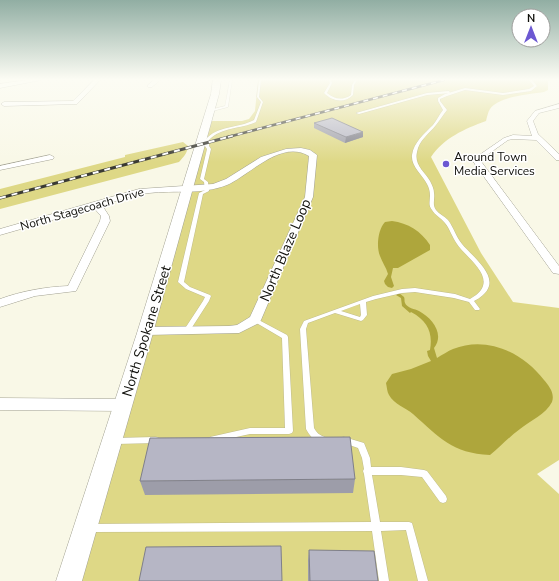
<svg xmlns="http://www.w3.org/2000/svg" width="559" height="581" font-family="'Nunito Sans',sans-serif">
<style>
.green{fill:#ded886}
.water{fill:#aea63c}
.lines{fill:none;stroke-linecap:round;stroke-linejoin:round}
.lane-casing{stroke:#a2a192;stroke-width:0.5}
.street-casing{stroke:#a2a192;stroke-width:1}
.secondary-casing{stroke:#a2a192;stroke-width:1}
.lane{fill:#fff;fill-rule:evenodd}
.street{fill:#fff;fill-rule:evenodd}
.secondary{fill:#fff;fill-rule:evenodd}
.rail-far1-casing{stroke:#3a3a33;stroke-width:2.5}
.rail-casing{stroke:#3a3a33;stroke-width:3}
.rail-far1{stroke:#fff;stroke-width:1.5;stroke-dasharray:5;stroke-linecap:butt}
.rail{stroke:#fff;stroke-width:2;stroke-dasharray:6;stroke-linecap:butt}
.wall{fill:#9d9da9}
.shaded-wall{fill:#7f7f8a}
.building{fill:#b6b6c5;stroke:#7f7f8a}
.poi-dot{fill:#6c58d2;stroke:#fff;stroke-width:1.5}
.labels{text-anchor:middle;stroke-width:3;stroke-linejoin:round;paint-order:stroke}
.far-poi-label{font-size:12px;fill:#0f0f0a;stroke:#fff;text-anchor:start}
.far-street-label{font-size:12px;fill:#0f0f0a;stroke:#fff}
.street-label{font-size:14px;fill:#0f0f0a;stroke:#fff}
</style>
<rect width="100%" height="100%" fill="#f9f8e7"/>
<g class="green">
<path d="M 258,80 L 551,80 L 548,81 L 548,90 L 544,92 C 531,94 499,96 490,109 C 488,112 487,117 486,121 C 464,129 444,138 431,157 L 481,253 L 513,302 L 559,308 L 559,460 L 537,474 L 559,494 L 559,581 L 69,581 L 208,121 L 242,121 L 249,119 L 255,111 Z"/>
<path d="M 183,142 L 188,146 C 187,154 184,156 179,162 L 0,209 L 0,189 L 125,157 L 125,155 Z"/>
</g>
<g class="water">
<path d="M 392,221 C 408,223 421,231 430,245 L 430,250 L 398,268 L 393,268 L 391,277 L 394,286 L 392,288 L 388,287 L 385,284 L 384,281 L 388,274 C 386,267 382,262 380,256 C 376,247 378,229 385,222 Z"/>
<path d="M 399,293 L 404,297 C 405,299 404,301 405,303 C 407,308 415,309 419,311 C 432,318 445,334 434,348 L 437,358 C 442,355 448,351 453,349 C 487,335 523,353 544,380 C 549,386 555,393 552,402 C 546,414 530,421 520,429 C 509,437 500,447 490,455 C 452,453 440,438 413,414 C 406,408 394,404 389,395 C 387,392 387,387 386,383 L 392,374 L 411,369 L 431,361 L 428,356 L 427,351 L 430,350 C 433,333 428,321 411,312 L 410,313 L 402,306 L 401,298 L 396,295 Z"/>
</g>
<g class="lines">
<g class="lane-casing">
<g id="lane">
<polygon points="230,80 232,80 228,107 209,112 209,110 225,106"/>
<path d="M 259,80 L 261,80 L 259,97 L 263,102 L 256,122 C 241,129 221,127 209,140 L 209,146 L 211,149 L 204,179 L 208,182 L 209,191 L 203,194 L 184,282 L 190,287 L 210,295 L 211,296 L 209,301 L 189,332 L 185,332 L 184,330 L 203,301 L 205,297 L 186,289 L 178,282 L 199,193 L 205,190 L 204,182 L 200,179 L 207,149 L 205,146 L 205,140 C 218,125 237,129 254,120 L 261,102 L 257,97 Z"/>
<path d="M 329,80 L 331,80 L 332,83 L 327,93 C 334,99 342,101 351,95 L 352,85 L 355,80 L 357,80 L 354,85 L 353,95 C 344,104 332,101 324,93 L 330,83 Z"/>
<path d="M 529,80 L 532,80 L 537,86 L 531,91 L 503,95 L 465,90 L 447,96 L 440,99 L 440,101 L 447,110 C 443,115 440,120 436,125 C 429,134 419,140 417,152 C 414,165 424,171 430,181 C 432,185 434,189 434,193 C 435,199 432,205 436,210 C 439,214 444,216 448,220 C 454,228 456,237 462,244 C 470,254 493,271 489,286 C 487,293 480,298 474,301 L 480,309 L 479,310 L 475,310 L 469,302 L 454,298 L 415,292 L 402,293 L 376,299 L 366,302 L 367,315 L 363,320 L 361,321 L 335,313 L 308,323 L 306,329 L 314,428 C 317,433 319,435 325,437 L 326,439 L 325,441 C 315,444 310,436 306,429 L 300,329 L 304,321 L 373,296 L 402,289 L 415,288 L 455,294 L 470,299 C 475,296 481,292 483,286 C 488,271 464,255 457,244 C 452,237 450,229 445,223 C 441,218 435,215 432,210 C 428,205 430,201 430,196 C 430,191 429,188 427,184 C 422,174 411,167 412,155 C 414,142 424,134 433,125 C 437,120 439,115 443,110 L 438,101 L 438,98 L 445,94 L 465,88 L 503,93 L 529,89 L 534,86 ZM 360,304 L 361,315 L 360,317 L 341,311 Z"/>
<polygon points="449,91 450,93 427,95 359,114 356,113 427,93"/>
<polygon points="255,318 287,335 288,337 293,431 292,433 289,434 250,434 213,442 210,441 209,439 210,437 250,428 285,428 282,338 253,321 252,320 253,319"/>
<polygon points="156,437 159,438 160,440 159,442 156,443 115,444 112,443 111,441 112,439 115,438"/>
<polygon points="344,437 364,443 370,458 371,467 401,467 424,470 427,471 446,496 447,499 446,502 443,503 440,502 422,477 401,475 372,475 380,522 409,522 412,523 428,581 418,581 406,530 381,531 389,581 379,581 372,531 90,532 87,531 86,528 87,525 90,524 371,522 364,474 363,471 364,469 362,458 358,448 341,442 340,440 341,438"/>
</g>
</g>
<g class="street-casing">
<g id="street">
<polygon points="27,80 41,80 0,88 0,84"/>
<polygon points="94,80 100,80 77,104 4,106 1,104 4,102 73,101"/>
<polygon points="154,80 160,80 152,87 148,87 148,85"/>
<polygon points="559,104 559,108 539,113 533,121 538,134 559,154 559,160 556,160 536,140 513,139 508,140 480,160 559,266 559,274 553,273 472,160 504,138 513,135 532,136 527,121 535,111"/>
<path d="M 301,148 L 310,150 L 317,155 L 313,197 L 261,320 L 259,323 L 239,333 L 146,335 L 142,334 L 140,331 L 142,328 L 146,327 L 229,326 L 237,325 L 250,317 L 305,197 L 309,156 C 281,139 250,175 227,185 C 202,195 175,190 149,193 C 133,195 117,201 102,205 L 109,216 L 110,221 L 76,291 L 35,296 L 0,307 L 0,299 C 22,291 45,287 68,286 L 100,221 L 101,216 L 94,208 L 0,235 L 0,229 L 139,189 L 213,184 L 226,179 L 261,157 L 286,149 Z"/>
<polygon points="50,155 54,157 53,159 0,170 0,166"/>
<polygon points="0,398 124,399 129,401 131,405 129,409 124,411 0,410"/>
</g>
</g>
<g class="secondary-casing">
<polygon id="secondary" points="213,80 221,80 219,94 153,333 82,581 56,581 137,333 211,94"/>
</g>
<use href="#lane" class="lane"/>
<use href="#street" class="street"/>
<use href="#secondary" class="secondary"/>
<g class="rail-far1-casing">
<polyline id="rail-far1" points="228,137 444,80"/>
</g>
<g class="rail-casing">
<polyline id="rail" points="0,198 232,136"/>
</g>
<use href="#rail-far1" class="rail-far1"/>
<use href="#rail" class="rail"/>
</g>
<g class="wall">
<polygon points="314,123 363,137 345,143 314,128"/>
<polygon points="355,479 353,493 145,495 140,481"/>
<polygon points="309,550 378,581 308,581 308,560"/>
</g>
<polygon class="shaded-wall" points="363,132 363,137 345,143 346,137"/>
<g class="building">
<polygon points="332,118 363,132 346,137 314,123"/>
<polygon points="350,437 355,479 140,481 150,438"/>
<polygon points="281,546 282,581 139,581 146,547"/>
<polygon points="309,550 374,551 378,581 310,581"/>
</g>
<linearGradient id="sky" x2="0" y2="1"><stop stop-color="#91aea3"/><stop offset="0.49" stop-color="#fcfcf4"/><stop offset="1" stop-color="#fcfcf4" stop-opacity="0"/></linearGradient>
<rect width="559" height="162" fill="url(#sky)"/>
<circle class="poi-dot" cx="446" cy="164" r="4"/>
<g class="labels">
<g class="far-poi-label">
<text x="454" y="161">Around Town<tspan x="454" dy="14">Media Services</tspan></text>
</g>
<g class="far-street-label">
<text transform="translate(82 209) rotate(-16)" y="4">North Stagecoach Drive</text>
</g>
<g class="street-label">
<text transform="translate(285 250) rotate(-67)" y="5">North Blaze Loop</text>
<text transform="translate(146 331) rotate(-73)" y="5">North Spokane Street</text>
</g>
</g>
<g transform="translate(531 28)"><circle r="19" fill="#ffffff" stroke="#9f9f9d"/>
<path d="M0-3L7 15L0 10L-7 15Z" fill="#6c58d2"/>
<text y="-6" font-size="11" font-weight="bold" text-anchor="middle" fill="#0f0f0a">N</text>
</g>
</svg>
